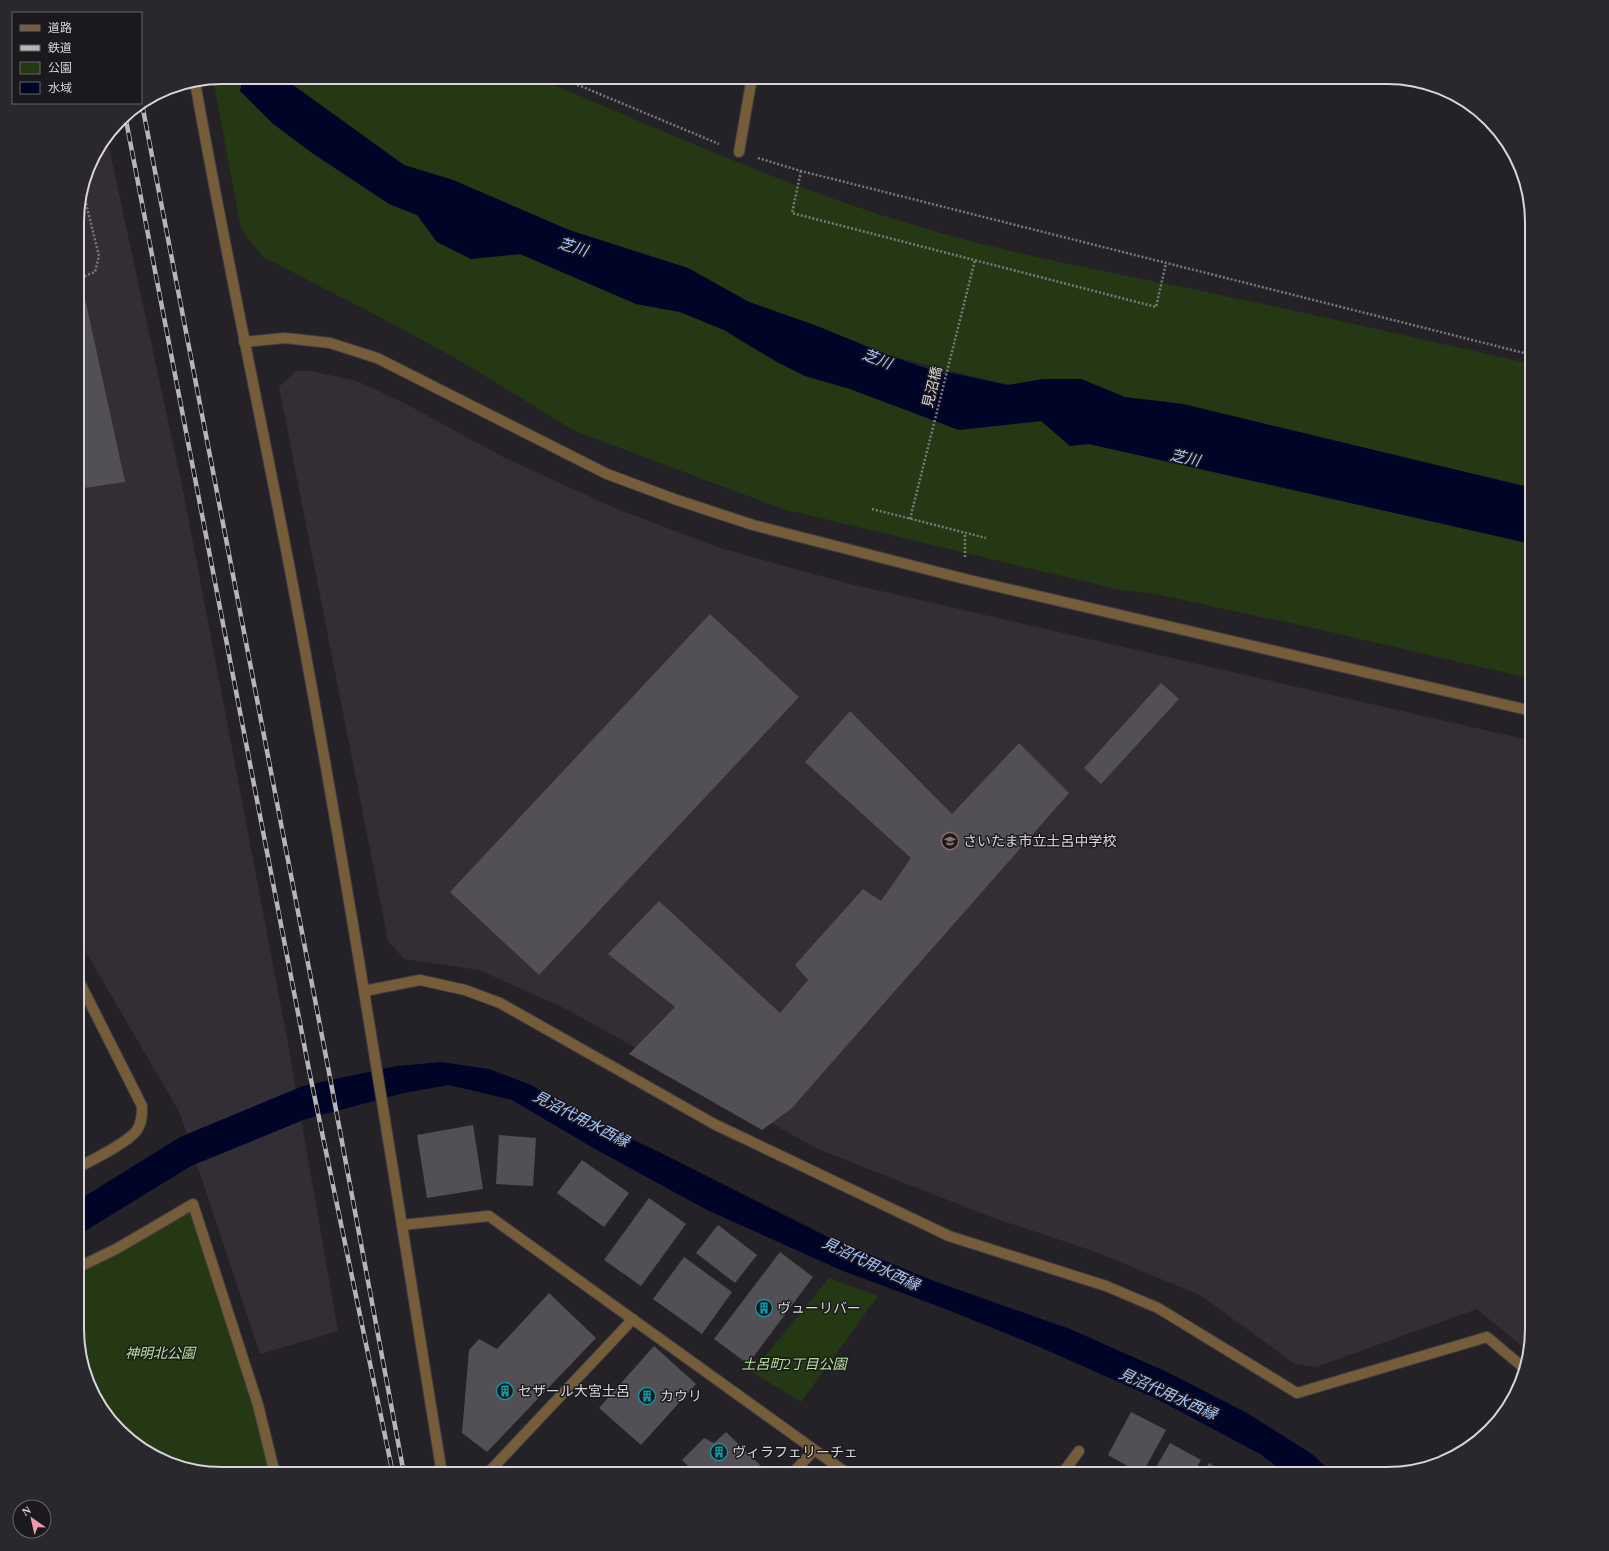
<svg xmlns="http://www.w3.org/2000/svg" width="1609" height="1551" font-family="'Times New Roman','Noto Sans JP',serif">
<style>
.built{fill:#332d36}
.green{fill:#233813}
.water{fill:#000528}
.building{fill:#535055}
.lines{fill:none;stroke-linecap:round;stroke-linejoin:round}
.minor-casing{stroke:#423f43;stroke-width:12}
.path{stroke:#7b797d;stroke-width:2.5;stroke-dasharray:2 2;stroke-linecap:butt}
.minor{stroke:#765d39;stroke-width:10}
.rail-casing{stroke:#b7b5b8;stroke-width:4.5}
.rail{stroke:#1b191d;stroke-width:3;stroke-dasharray:9;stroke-linecap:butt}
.labels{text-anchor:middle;stroke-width:3;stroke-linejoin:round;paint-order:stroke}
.street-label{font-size:14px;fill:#d8d6d9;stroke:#1b191d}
.poi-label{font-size:14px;fill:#d8d6d9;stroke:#1b191d;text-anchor:start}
.park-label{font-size:14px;font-style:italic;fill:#b5e199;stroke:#1b191d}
.water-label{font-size:15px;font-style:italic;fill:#a5c4fb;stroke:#1b191d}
.rim{fill:none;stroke:#d8d6d9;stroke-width:2}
</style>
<rect width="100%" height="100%" fill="#252227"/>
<g class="built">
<polygon points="107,138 184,495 289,1049 338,1331 260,1354 180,1113 77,937 77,213 92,158"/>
<polygon points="296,371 311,371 357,381 404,403 505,458 617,509 720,548 846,583 1532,741 1532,1329 1528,1351 1477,1309 1316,1367 1295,1364 1200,1295 1093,1251 991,1217 818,1149 566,1009 479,970 404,959 388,941 279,387"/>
</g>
<g class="green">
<polygon points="222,77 231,77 242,81 389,204 417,215 437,242 471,259 520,254 636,304 680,312 724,330 749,346 805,376 850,389 959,430 1041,421 1070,446 1089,444 1532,544 1532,679 1313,628 1155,594 1116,589 783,509 575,431 457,359 374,314 263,257 241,229 213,79"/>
<path d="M 282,77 L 539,77 L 554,85 C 677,137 799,192 927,229 C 1019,256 1113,273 1207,292 C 1315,315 1424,340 1532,364 L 1532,488 L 1183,404 L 1125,397 L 1081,379 L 1043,379 L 1008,385 L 888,355 L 817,326 L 749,302 L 688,268 L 569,230 L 453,180 L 404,165 Z"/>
<polygon points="193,1204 258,1405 272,1474 222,1474 166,1463 113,1425 88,1384 77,1329 77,1268"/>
<polygon points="829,1278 878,1296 801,1402 752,1372"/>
</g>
<g class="water">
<polygon points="231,77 282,77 404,165 453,180 569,230 688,268 749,302 817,326 888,355 946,375 947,372 1008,385 1043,379 1081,379 1125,397 1183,404 1532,488 1532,544 1089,444 1070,446 1041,421 959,430 850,389 805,376 777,362 724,330 680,312 636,304 520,254 471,259 437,242 417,215 389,204 312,153 272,123 240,91 242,81"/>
<polygon points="442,1062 489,1069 531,1085 610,1129 655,1150 830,1238 934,1281 1070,1329 1167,1372 1247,1413 1312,1454 1333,1474 1287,1474 1260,1454 1155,1398 1037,1346 948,1310 843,1271 707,1210 595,1149 512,1100 449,1085 404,1093 306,1119 191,1166 77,1236 77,1201 180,1137 303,1086 396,1066"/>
</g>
<g class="building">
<polygon points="83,289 125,482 77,489 77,290"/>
<polygon points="710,614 799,697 539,975 450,892"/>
<polygon points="1161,683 1179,699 1101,784 1084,768"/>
<polygon points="850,711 952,814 1019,743 1069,793 791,1109 762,1130 629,1054 675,1007 608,954 659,901 780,1013 808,980 795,965 863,889 881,901 911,858 805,762"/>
<polygon points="473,1125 483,1189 427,1198 417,1135"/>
<polygon points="499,1135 536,1138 533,1186 496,1184"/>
<polygon points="582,1160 629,1193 604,1227 557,1193"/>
<polygon points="649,1198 686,1224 641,1286 604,1260"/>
<polygon points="718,1225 757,1255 735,1283 696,1253"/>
<polygon points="780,1252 813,1277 748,1364 714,1339"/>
<polygon points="684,1257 732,1292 702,1334 653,1299"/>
<polygon points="549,1293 596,1338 487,1452 462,1433 469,1350 479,1339 497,1349"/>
<polygon points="654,1346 696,1384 641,1445 599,1408"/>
<polygon points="1131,1412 1166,1430 1142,1474 1108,1455"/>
<polygon points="726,1432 764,1469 759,1474 686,1474 691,1469 682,1460 704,1438 714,1443"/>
<polygon points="1170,1443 1201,1460 1193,1474 1152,1474"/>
<polygon points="1209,1463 1227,1474 1202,1474"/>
</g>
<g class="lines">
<g class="minor-casing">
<g id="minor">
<path d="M 195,82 C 224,246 259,408 290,570 C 347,870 393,1173 442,1474"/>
<polyline points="739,152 752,77"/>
<polyline points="244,342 285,338 330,343 377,358 607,474 677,500 753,525 965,579 1532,711"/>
<polyline points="364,991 420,980 465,990 500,1003 714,1124 949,1236 1106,1286 1158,1308 1297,1393 1487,1337 1524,1368"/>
<path d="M 77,1168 C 92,1160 128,1143 137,1130 C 142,1123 142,1114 142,1106 L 77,977"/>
<polyline points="402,1225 489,1216 848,1474"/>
<polyline points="77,1268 118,1248 193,1204 258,1405 275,1474"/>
<polyline points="487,1474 633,1319"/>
<polyline points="792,1474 814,1450"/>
<polyline points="1062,1474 1079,1451"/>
</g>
</g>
<g class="path">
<polyline points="559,77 719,144"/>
<polyline points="758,158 801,171 1532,355"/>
<polyline points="801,171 792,213 1156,307 1166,263"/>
<polyline points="77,279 95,272 99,256 83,191"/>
<polyline points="872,509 986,538"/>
<polyline points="910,519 975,260"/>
<polyline points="965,557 965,533"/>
<polyline points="77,634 77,623"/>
</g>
<use href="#minor" class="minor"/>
<g class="rail-casing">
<g id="rail">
<polyline points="142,104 328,1067 404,1474"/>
<polyline points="125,115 309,1070 393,1474"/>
</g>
</g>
<use href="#rail" class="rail"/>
</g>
<defs>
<g id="school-ring" transform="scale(0.9)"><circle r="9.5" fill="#1b191d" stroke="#8d6e63" stroke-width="1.5"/><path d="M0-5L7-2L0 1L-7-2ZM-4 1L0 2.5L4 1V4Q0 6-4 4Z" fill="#8d6e63"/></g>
<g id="building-ring" transform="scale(0.9)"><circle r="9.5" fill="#1b191d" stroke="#0f9aa8" stroke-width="1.5"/><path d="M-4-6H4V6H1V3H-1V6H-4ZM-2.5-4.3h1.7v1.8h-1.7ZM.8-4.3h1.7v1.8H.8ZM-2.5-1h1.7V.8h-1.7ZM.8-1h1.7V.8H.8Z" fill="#0f9aa8"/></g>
</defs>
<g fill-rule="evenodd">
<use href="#school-ring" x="950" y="841"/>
<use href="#building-ring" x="764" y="1308"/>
<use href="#building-ring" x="505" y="1391"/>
<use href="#building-ring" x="647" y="1396"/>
<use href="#building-ring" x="719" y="1452"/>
</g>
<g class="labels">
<g class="street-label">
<text transform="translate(932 387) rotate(-76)" y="5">見沼橋</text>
</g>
<g class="poi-label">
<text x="963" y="846">さいたま市立土呂中学校</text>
<text x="777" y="1313">ヴューリバー</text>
<text x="518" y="1396">セザール大宮土呂</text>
<text x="660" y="1401">カウリ</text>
<text x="732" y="1457">ヴィラフェリーチェ</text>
</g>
<g class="park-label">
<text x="160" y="1358">神明北公園</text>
<text x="794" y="1369">土呂町2丁目公園</text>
</g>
<g class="water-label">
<text transform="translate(573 247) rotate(17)" y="5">芝川</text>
<text transform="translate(877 359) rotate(21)" y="5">芝川</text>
<text transform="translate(1185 458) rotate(13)" y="5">芝川</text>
<text transform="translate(581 1119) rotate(27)" y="5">見沼代用水西縁</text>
<text transform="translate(871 1264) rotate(25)" y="5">見沼代用水西縁</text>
<text transform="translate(1168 1394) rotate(24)" y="5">見沼代用水西縁</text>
</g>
</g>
<path d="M0 0H1609V1551H0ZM222 84H1387A138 138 0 0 1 1525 222V1329A138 138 0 0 1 1387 1467H222A138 138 0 0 1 84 1329V222A138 138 0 0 1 222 84Z" fill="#2a282c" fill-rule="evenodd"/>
<path class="rim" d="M222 84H1387A138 138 0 0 1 1525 222V1329A138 138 0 0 1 1387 1467H222A138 138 0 0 1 84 1329V222A138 138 0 0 1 222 84Z"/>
<rect x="12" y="12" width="130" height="92" fill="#1b191d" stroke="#676568"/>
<rect x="20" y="25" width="20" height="6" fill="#765d39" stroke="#676568"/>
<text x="48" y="32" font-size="12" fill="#d8d6d9">道路</text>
<rect x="20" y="45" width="20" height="6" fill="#b7b5b8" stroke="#676568"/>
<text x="48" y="52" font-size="12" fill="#d8d6d9">鉄道</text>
<rect x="20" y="62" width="20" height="12" fill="#233813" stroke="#676568"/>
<text x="48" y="72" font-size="12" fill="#d8d6d9">公園</text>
<rect x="20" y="82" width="20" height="12" fill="#000528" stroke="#676568"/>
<text x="48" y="92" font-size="12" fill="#d8d6d9">水域</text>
<g transform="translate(32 1519) rotate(326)"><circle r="19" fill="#1b191d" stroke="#676568"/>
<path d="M0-3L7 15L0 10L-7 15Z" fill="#f29aad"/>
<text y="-6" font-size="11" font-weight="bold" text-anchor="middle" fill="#d8d6d9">N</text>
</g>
</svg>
